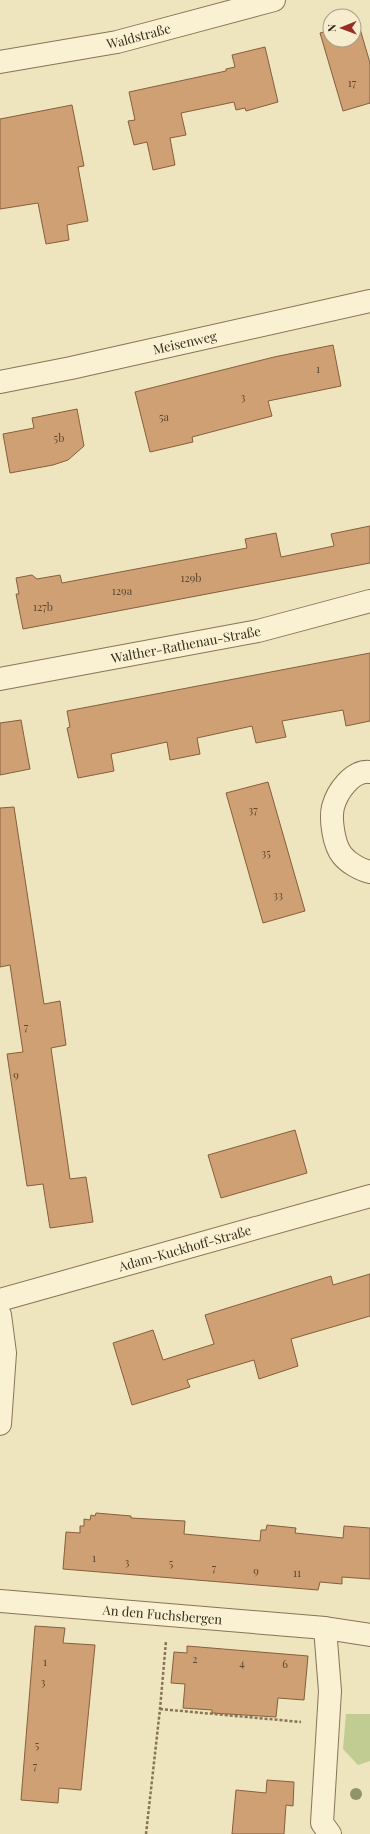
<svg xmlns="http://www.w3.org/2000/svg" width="370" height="1834" font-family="'Playfair Display',serif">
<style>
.green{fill:#c1cc92}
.building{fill:#cea073;stroke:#865f3c}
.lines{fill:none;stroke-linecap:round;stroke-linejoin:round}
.street-casing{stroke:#877457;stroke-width:24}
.path{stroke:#877457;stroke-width:2.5;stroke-dasharray:3 2;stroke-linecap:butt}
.street{stroke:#f9f1d1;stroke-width:22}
.tree{fill:#909468}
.labels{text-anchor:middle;stroke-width:3;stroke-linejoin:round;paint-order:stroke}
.number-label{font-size:11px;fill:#5c4832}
.street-label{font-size:13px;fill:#362a1c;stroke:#f6edce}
</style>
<rect width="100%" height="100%" fill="#eee4be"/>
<polygon class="green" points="346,1714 370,1714 370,1761 358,1765 343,1749"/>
<g class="building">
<polygon points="358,22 370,63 370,103 343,111 320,33 330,30 330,40 354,40 354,23"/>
<polygon points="265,47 278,102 246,111 245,108 236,110 234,102 181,113 186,135 170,138 175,165 153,170 147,142 134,145 128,121 135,120 129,92 226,71 226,69 235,67 232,55"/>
<polygon points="72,105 84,166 78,167 88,221 67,225 69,240 46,244 38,203 0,209 0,119"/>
<polygon points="333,345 341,386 268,401 272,416 192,437 193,442 150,452 135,392 274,357"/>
<polygon points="77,409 84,446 68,460 53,465 10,473 3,434 34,428 32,418"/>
<polygon points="370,526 370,563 23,629 16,594 19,594 16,578 32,575 37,579 60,575 62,583 247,548 245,539 276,533 281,557 334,546 331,534"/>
<polygon points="370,653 370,721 346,726 343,710 282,721 286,737 256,743 252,726 197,738 200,754 170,760 167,742 111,754 114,771 78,778 67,728 70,727 67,711"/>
<polygon points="21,720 30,769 0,775 0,723"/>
<polygon points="268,782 305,911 263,923 226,793"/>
<polygon points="14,807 44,1004 60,1001 66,1045 51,1048 70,1179 86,1177 93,1222 50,1228 43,1184 27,1186 7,1054 23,1052 10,965 0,967 0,808"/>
<polygon points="295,1130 307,1173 221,1198 208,1155"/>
<polygon points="370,1274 370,1316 291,1339 298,1366 259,1379 254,1360 187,1380 190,1387 132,1405 113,1343 153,1330 163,1360 214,1344 205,1315 331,1276 333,1285"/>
<polygon points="96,1513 131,1516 131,1518 185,1521 184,1534 260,1541 261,1530 266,1530 267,1525 296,1528 295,1533 343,1538 344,1526 370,1528 370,1579 342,1577 342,1584 320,1582 318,1590 63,1569 66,1532 80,1533 80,1526 84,1526 84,1519 90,1520 91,1515 95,1516"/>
<polygon points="35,1626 65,1628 63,1643 95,1645 81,1790 59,1788 58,1803 21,1800"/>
<polygon points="187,1646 308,1656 304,1700 278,1698 276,1717 212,1713 212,1710 183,1708 185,1684 171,1683 174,1652 187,1653"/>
<polygon points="267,1780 294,1782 293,1806 286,1805 284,1834 232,1834 236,1790 266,1793"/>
</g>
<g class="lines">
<g class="street-casing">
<g id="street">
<path id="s1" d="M 0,62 L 117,42 L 274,0"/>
<path id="s2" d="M 0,382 L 71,368 L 370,301"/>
<path id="s3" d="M 0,679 L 258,631 L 370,601"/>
<path d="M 370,772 C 352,770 337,792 333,807 C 330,820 334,845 342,855 C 348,863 361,870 370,872"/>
<path id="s4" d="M 0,1300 L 370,1196"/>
<polyline points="0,1315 5,1353 0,1424"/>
<path id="s5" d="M 0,1601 L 325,1628 L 370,1635"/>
<polyline points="325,1628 330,1691 322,1823 330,1834"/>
</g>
</g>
<g class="path">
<polyline points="160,1709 301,1722"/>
<polyline points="146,1834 160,1709 166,1641"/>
</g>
<use href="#street" class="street"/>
</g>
<circle class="tree" cx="356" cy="1794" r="6"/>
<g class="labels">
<g class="number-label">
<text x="352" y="87">17</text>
<text x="318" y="373">1</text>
<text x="243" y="401">3</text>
<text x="164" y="421">5a</text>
<text x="59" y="442">5b</text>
<text x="191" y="582">129b</text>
<text x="122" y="595">129a</text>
<text x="43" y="611">127b</text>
<text x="253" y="814">37</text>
<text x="266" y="857">35</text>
<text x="278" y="899">33</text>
<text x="26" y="1031">7</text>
<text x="16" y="1079">9</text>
<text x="94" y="1562">1</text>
<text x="127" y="1566">3</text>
<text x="171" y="1567">5</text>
<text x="214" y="1572">7</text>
<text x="256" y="1575">9</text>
<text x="297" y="1577">11</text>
<text x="195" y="1663">2</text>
<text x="45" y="1666">1</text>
<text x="242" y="1667">4</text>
<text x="285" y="1668">6</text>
<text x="43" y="1686">3</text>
<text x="37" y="1749">5</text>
<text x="35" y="1770">7</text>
</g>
<g class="street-label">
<text dy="5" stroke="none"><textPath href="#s1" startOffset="141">Waldstraße</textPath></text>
<text dy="5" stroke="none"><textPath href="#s2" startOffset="189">Meisenweg</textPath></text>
<text dy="5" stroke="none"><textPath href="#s3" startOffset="189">Walther-Rathenau-Straße</textPath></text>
<text dy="5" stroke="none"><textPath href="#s4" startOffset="192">Adam-Kuckhoff-Straße</textPath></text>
<text dy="5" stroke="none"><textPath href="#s5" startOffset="163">An den Fuchsbergen</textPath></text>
</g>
</g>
<g transform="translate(342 28) rotate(269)"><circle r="19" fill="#f6edce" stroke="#a99f87"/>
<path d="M0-3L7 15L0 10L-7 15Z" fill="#972e25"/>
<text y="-6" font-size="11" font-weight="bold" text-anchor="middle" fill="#362a1c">N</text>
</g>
</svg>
